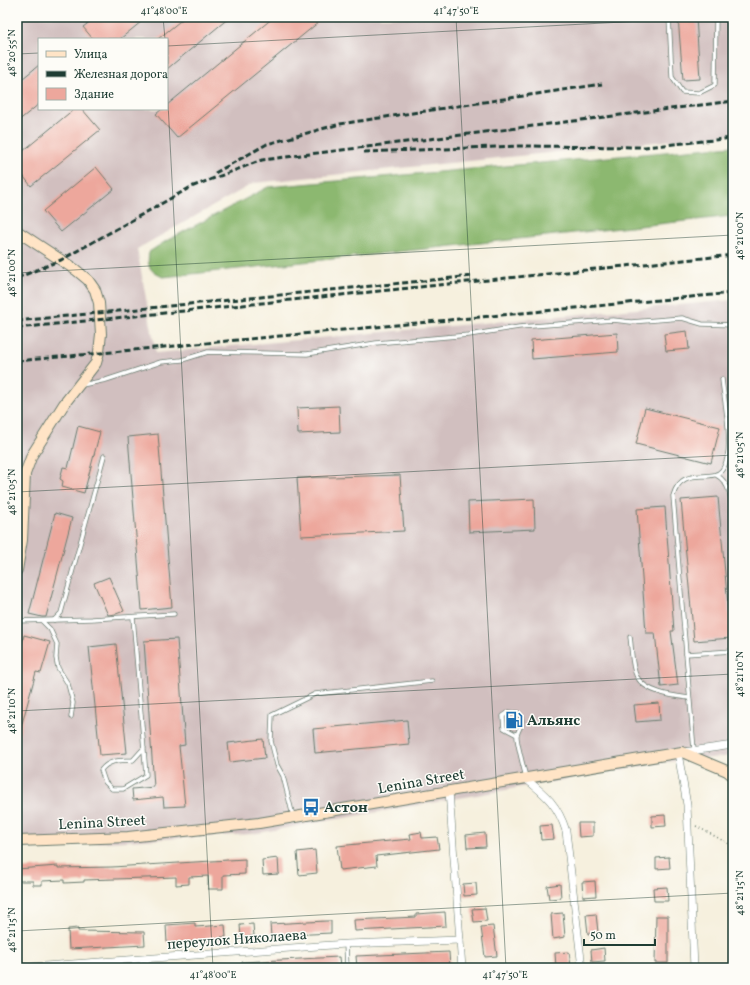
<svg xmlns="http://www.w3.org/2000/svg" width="750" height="985" font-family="Vollkorn,serif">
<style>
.industrial{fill:#d1bfbf;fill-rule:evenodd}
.forest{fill:#8cb86f;stroke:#567a52}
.building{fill:#eda79c}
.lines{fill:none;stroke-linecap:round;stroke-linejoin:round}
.lane-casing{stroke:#6a7c70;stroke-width:5}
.street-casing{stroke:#6a7c70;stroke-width:8}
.secondary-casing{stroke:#6a7c70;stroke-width:12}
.path{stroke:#6a7c70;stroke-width:1.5;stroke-dasharray:1 3;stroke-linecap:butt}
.lane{stroke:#fff;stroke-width:3.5}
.street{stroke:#fff;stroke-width:7}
.secondary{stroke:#ffe4c6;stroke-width:10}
.rail{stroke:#1f3d34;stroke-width:3;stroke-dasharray:6 3;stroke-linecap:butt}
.ticks{fill:none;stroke:#1f3d34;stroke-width:1;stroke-opacity:0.45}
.labels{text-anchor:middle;stroke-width:3;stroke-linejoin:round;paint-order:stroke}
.poi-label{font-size:15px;font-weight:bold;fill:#1f3d34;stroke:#fdfcf7;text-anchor:start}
.street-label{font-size:15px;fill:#1f3d34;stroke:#fdfcf7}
.neatline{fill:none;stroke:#1f3d34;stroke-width:1.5}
.ticks-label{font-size:10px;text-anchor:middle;fill:#1f3d34}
</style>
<rect width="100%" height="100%" fill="#fdfcf7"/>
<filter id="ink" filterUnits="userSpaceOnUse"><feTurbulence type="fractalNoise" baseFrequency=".025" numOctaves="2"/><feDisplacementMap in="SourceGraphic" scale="8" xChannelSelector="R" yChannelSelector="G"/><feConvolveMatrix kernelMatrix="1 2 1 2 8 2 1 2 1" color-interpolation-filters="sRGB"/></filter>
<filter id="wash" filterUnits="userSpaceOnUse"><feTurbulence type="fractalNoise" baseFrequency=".012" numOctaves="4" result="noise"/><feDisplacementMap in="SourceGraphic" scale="16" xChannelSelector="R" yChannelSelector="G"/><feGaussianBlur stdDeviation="0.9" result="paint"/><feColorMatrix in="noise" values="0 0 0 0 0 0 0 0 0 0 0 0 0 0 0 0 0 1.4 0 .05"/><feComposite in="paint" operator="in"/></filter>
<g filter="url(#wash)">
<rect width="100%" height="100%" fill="#f6f0de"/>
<path class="industrial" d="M 17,17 L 733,17 L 733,134 L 254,183 L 137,249 L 156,353 L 733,300 L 733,756 L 666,762 L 251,834 L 17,847 ZM 39,39 L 167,39 L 167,109 L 39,109 Z"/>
<path class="forest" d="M 733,146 L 733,216 L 163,277 C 149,271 147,266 149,252 L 166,241 L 268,187 Z"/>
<g id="blocks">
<g class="building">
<polygon points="96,17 147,17 120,39 93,39 83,27"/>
<polygon points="185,17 230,17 167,69 167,39 158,39"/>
<polygon points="274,17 325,17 177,138 156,114 162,109 167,109 167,105"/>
<polygon points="678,17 696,17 700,79 683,80"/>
<polygon points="39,65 39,104 17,122 17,83"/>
<polygon points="74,109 82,109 100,130 31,186 17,168 17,156"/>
<polygon points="96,167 114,189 61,232 43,211"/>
<polygon points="687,331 689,349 666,351 664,334"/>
<polygon points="617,333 618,352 532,359 531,340"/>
<polygon points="339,406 340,432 298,434 297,408"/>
<polygon points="645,408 720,427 711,463 636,444"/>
<polygon points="78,426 100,432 84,493 62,487 63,481 60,479 63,467 68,468"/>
<polygon points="158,434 172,607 142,610 128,437"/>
<polygon points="400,475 404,531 301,536 297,478"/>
<polygon points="718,497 731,638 694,641 681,500"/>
<polygon points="534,499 535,529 469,532 468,502"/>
<polygon points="665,507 674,631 671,631 678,685 661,687 655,633 646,633 637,509"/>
<polygon points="55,513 72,518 46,617 42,617 29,614"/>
<polygon points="109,577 124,611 116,614 108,615 94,583"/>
<polygon points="24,635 50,642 41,673 36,672 19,735 17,735 17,663"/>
<polygon points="177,639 185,745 179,746 185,806 164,807 163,797 133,800 132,789 154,787 144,641"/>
<polygon points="116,644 127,753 100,755 89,647"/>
<polygon points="659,703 660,720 636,722 634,705"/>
<polygon points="407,720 409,744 315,753 313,729"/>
<polygon points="263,739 265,758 230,762 228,743"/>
<polygon points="665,815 666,826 652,827 652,816"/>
<polygon points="578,823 593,823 593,836 579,837"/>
<polygon points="552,825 554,839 541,840 540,826"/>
<polygon points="421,832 422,838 437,837 439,849 376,856 377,866 340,870 337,846 411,839 410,834"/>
<polygon points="485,833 486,847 467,848 466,835"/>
<polygon points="315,850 317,873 299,875 297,852"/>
<polygon points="669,857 670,868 656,869 656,858"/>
<polygon points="278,858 279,874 263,875 262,860"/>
<polygon points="245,859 245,874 223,875 223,889 208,889 208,876 189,877 189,884 176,885 176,877 84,880 84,882 64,883 64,880 42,881 42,885 33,885 33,881 17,881 17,869 58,866 58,868 112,867"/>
<polygon points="595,881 596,896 583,897 582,882"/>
<polygon points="476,883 477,895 464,896 463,884"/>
<polygon points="560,884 561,898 549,899 547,886"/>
<polygon points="667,887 668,901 654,901 653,888"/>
<polygon points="485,908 487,921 474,922 472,909"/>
<polygon points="445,912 446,926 355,931 354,920 416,917 416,914"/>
<polygon points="563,913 565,937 553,939 551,914"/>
<polygon points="596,914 598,932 588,934 586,915"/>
<polygon points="656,916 668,916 668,963 655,963"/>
<polygon points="326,921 331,921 331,933 271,936 270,924"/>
<polygon points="195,923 195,927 225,925 226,937 221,937 221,940 167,943 166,925"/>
<polygon points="253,924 254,936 241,937 240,925"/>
<polygon points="493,926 497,956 485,957 481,927"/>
<polygon points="78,928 78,931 144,932 145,945 69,949 68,929"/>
<polygon points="604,948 605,961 592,962 591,950"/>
<polygon points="449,952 450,968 357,968 356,956"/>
<polygon points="569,952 571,966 556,967 555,953"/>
<polygon points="339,957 340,968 242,968 242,962"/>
</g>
</g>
</g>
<g filter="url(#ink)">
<use href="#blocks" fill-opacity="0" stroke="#6a7c70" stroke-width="1"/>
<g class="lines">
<g class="lane-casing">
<g id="lane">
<polyline points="669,17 672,77 682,92 699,93 715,85 716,17"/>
<polyline points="82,385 106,380 161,362 182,360 208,352 307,354 376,343 469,335 519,327 613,320 631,322 682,318 702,324 733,325"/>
<path d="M 716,475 C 734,484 731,510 733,528"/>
<path d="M 133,617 L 146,775 L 123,789 L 112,789 L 105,782 L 101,770 C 110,759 121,761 133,760 L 144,748"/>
<polyline points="54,620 61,613 104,456"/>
<polyline points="17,621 92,619 174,614"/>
<polyline points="42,621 50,629 57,644 56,658 58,668 68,684 73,703 71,717"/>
<path d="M 630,637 C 632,649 631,666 637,677 C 646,693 674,696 689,698"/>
<polyline points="686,654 733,651"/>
<path d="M 517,735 L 504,728 L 503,716 L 509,712 L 518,713 C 526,721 520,725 517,735 C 516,739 524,770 526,777"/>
<path d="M 694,750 L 673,496 C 682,464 711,484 722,470 C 736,452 724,401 722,379"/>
<polyline points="293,816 283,776 277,765 271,741 272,715 315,694 432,681"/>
<polyline points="346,944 347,968"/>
<polyline points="728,968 733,966"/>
</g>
</g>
<g class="street-casing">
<g id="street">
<polyline points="684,752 733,745"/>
<polyline points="678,753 687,805 694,968"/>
<path d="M 526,779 C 546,795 558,805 566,831 L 582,968"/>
<polyline points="449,791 462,968"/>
<polyline points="17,968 346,944 460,940"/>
</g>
</g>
<g class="secondary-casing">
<g id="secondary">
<polyline points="17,231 76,270 88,280 95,290 99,303 101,334 99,352 96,363 64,404 32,455 25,474 22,540 17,570"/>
<polyline points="17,841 128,837 259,823 682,752 727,771 733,776"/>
</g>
</g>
<polyline class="path" points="696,826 733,846"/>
<use href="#lane" class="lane"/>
<use href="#street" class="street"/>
<use href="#secondary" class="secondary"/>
<g class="rail">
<polyline points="364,152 520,146 645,147 733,138"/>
<polyline points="215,173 267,144 340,124 602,84"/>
<polyline points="17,278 61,260 191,187 262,160 733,101"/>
<polyline points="17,321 473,276"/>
<polyline points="17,328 733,255"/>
<polyline points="17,361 733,293"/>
</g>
</g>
</g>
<path class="ticks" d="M 163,17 L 165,39M 456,17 L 506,968M 167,46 L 718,17M 17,54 L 39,53M 167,84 L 213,968M 17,273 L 733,235M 17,492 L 733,455M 17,711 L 733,674M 17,931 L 733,893"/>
<defs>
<g id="fuel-bare" transform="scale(1.38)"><path d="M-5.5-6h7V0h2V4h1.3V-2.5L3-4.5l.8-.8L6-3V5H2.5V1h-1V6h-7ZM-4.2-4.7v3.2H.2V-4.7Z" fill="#1f6fb2" stroke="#fdfcf7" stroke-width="2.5" paint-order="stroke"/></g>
<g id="bus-bare" transform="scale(1.38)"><path d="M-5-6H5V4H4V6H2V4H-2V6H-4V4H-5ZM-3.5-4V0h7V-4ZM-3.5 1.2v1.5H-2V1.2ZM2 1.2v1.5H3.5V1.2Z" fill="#1f6fb2" stroke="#fdfcf7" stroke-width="2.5" paint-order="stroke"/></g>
</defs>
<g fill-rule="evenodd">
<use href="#fuel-bare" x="514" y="720"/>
<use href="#bus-bare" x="311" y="807"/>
</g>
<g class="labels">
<g class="poi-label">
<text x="527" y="725">Альянс</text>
<text x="324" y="812">Астон</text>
</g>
<g class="street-label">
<text transform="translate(421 781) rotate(-10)" y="5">Lenina Street</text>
<text transform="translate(102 822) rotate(-3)" y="5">Lenina Street</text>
<text transform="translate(237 939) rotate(-4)" y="5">переулок Николаева</text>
</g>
</g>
<rect width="750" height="985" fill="none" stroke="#fdfcf7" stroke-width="44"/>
<rect x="38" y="38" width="130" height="72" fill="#fdfcf7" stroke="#a4b0a9"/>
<rect x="46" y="51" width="20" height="6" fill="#ffe4c6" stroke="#a4b0a9"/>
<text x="74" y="58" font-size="12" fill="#1f3d34">Улица</text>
<rect x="46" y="71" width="20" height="6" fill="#1f3d34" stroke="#a4b0a9"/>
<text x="74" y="78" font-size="12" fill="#1f3d34">Железная дорога</text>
<rect x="46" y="88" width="20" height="12" fill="#eda79c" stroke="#a4b0a9"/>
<text x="74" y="98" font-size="12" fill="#1f3d34">Здание</text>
<path d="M584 939v6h71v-6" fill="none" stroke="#1f3d34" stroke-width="2"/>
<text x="590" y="939" font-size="12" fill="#1f3d34" stroke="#fdfcf7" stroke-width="3" paint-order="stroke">50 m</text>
<rect x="22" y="22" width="706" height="941" class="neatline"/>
<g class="ticks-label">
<text x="164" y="14">41°48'00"E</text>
<text x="456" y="14">41°47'50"E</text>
<text transform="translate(11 53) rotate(-90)" y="4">48°20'55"N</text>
<text transform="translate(739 236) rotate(-90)" y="4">48°21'00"N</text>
<text transform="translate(11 273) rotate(-90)" y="4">48°21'00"N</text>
<text transform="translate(739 455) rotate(-90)" y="4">48°21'05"N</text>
<text transform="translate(11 492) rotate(-90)" y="4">48°21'05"N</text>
<text transform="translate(739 674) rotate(-90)" y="4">48°21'10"N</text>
<text transform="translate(11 711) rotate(-90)" y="4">48°21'10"N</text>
<text transform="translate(739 893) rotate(-90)" y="4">48°21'15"N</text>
<text transform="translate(11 930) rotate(-90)" y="4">48°21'15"N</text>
<text x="213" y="978">41°48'00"E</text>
<text x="505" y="978">41°47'50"E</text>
</g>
</svg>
